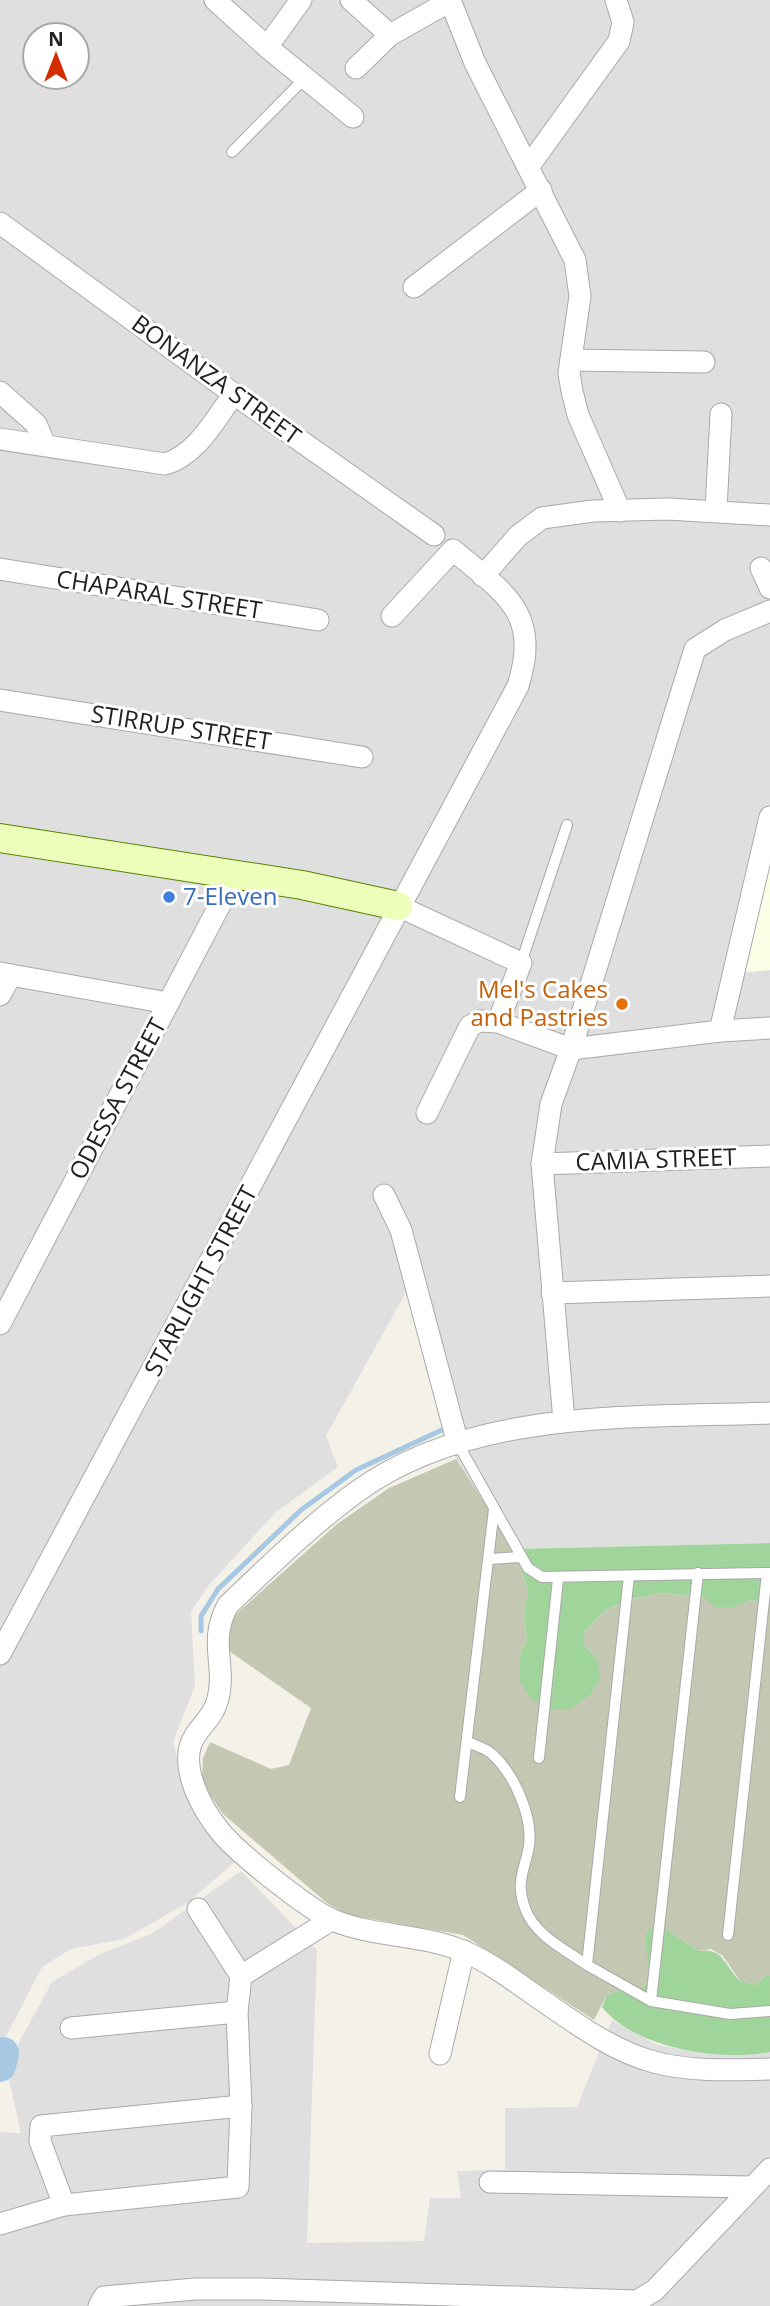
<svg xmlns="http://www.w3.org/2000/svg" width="770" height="2306" font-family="'Open Sans',sans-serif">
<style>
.residential{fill:#e0dfdf;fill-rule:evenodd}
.education{fill:#faffe5}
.construction{fill:#c4c8b3}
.forest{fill:#9fd59a}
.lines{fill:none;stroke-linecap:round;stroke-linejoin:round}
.stream{stroke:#a6c8e3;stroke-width:5}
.river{stroke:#a6c8e3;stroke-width:32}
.lane-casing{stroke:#a9a9a9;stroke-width:12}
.street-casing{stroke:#a9a9a9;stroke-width:23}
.secondary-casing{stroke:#598200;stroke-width:30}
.lane{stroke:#fff;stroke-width:10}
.street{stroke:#fff;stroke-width:21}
.secondary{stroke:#edfebb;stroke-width:28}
.shop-dot{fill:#3f7fe0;stroke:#fff;stroke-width:2.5}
.food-dot{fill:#e8710a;stroke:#fff;stroke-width:2.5}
.labels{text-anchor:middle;stroke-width:6;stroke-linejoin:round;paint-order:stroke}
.street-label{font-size:24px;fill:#222;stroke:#fff}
.shop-label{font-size:24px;fill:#366cbe;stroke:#fff;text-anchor:start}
.food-label{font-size:24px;fill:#c56008;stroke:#fff;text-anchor:end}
</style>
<rect width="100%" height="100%" fill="#f3f1e8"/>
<g class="residential">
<path d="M 0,0 L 770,0 L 770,1543 L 515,1549 L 456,1459 L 409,1287 L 326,1436 L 338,1467 L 275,1513 L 208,1586 L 191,1612 L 195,1686 L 173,1741 L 186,1793 L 200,1825 L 236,1861 L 186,1904 L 124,1939 L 71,1949 L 42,1967 L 0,2048 ZM 35,35 L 77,35 L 77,77 L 35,77 Z"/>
<polygon points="241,1871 317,1950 307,2243 424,2241 430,2198 461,2198 457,2171 505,2170 505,2108 577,2107 612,2020 657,2045 701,2052 770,2052 770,2306 0,2306 0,2132 21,2133 6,2066 52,1982 100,1954 151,1934"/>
</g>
<polygon class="education" points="770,865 770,970 741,973"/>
<polygon class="construction" points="456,1459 515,1549 528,1591 524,1617 527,1639 519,1658 597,1659 584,1644 584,1632 603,1612 628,1600 662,1593 703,1597 733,1607 750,1600 770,1604 770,1976 765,1976 756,1985 740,1981 723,1956 711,1949 699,1951 665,1929 650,1979 642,1988 626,1988 607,1995 594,2020 463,1935 348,1915 327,1903 223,1814 208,1792 202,1777 203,1758 210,1742 271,1769 289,1765 311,1708 229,1651 227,1634 236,1614 337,1524 389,1488"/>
<g class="forest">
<polygon points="770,1543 770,1604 750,1600 733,1607 716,1607 703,1597 662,1593 627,1600 603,1612 584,1632 584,1644 597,1659 600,1678 591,1694 570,1709 550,1709 530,1698 520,1681 519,1658 527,1639 524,1617 528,1591 515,1549"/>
<path d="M 651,1928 L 665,1929 L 699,1951 C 723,1947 725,1966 740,1981 L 756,1985 L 765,1976 L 770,1976 L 770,2052 C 721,2062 634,2048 602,2007 L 607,1995 L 626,1988 L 642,1988 L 650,1980 L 645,1936 Z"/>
</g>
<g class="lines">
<polyline class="stream" points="201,1631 201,1616 218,1589 301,1510 356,1470 444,1429"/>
<polyline class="river" points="0,2066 3,2053"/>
<g class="lane-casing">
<g id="lane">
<polyline points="232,152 305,78"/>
<polyline points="521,963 567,825"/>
<polyline points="458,1444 528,1568 542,1577 770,1573"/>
<polyline points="489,1559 521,1557"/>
<polyline points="629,1576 587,1965 651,2001 698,1573"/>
<path d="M 468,1742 C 476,1746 486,1748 492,1754 C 514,1774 533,1816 529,1846 C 525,1870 515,1881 525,1908 C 534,1935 566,1950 587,1965"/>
<polyline points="539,1758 558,1579"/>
<polyline points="460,1797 494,1509"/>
<polyline points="728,1935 767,1573"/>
<polyline points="651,2001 730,2014 770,2011"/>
</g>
</g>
<g class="street-casing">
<g id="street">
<polyline points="215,0 267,47 301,0"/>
<polyline points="351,0 390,35"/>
<polyline points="450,0 475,63 575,260 580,296 569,373 572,391 578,415 620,511"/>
<polyline points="267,47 353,117"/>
<polyline points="356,68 390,35 450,1"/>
<polyline points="529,166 619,41 623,22 616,0"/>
<polyline points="0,223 234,394 434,535"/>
<polyline points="414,287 541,190"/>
<polyline points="571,360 704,362"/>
<polyline points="0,392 36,424 45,445"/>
<path d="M 0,439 L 165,464 C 197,455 215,419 234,394"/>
<polyline points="716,510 721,414"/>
<polyline points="761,568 770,588"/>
<polyline points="0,569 318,620"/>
<polyline points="483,576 518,536 542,518 593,511 668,509 770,515"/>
<polyline points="0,700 362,757"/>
<polyline points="398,906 521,963 498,1022"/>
<polyline points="0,973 168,1003"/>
<polyline points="0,995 11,975"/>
<polyline points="720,1031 770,817"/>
<polyline points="427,1113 470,1026 479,1021 498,1022 571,1049 720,1031 770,1028"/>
<polyline points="542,1164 770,1156"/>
<polyline points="384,1195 401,1230 458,1444"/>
<polyline points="552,1293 770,1286"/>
<polyline points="0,1324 236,874"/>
<path d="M 770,1413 C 634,1418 470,1408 355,1493 C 310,1526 268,1567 228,1605 C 207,1643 228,1666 217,1702 C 212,1720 194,1730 190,1747 C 183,1774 203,1810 219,1830 C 236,1852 310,1911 335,1921 C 376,1937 422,1934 463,1951 C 492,1963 518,1984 543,2001 C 578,2025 613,2051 654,2062 C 690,2072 733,2070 770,2069"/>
<polyline points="564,1421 542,1164 551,1104 571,1049 695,649 725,630 770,611"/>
<path d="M 0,1654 L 518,686 C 541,612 505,594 453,550 L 392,616"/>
<polyline points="241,1976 331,1920"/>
<polyline points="71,2028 237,2012"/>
<polyline points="440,2054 464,1951"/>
<polyline points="490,2182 751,2187"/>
<polyline points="64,2205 40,2141 41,2126 241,2106"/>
<polyline points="0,2224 64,2205 238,2187 241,2106 237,2012 241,1976 198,1909"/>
<polyline points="99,2306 104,2297 195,2289 262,2289 637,2301"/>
<polyline points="629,2306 655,2290 770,2169"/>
</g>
</g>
<g class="secondary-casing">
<polyline id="secondary" points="0,838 302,885 398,906"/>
</g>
<use href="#lane" class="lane"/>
<use href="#street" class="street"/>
<use href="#secondary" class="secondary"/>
</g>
<circle class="shop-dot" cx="169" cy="897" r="7"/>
<circle class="food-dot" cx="622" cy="1004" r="7"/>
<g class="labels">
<g class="street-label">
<text transform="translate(216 380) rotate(36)" y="8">BONANZA STREET</text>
<text transform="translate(159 595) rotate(9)" y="8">CHAPARAL STREET</text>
<text transform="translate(181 728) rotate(9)" y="8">STIRRUP STREET</text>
<text transform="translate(118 1099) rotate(-62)" y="8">ODESSA STREET</text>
<text transform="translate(656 1160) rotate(-2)" y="8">CAMIA STREET</text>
<text transform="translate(201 1281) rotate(-62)" y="8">STARLIGHT STREET</text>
</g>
<g class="shop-label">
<text x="183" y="905">7-Eleven</text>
</g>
<g class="food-label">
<text x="608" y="998">Mel's Cakes<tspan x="608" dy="28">and Pastries</tspan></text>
</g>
</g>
<g transform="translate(56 56)"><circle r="33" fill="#ffffff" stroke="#a7a7a7" stroke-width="2"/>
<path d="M0-5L12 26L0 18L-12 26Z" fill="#d42d00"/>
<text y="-10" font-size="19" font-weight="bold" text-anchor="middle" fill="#222222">N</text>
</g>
</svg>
